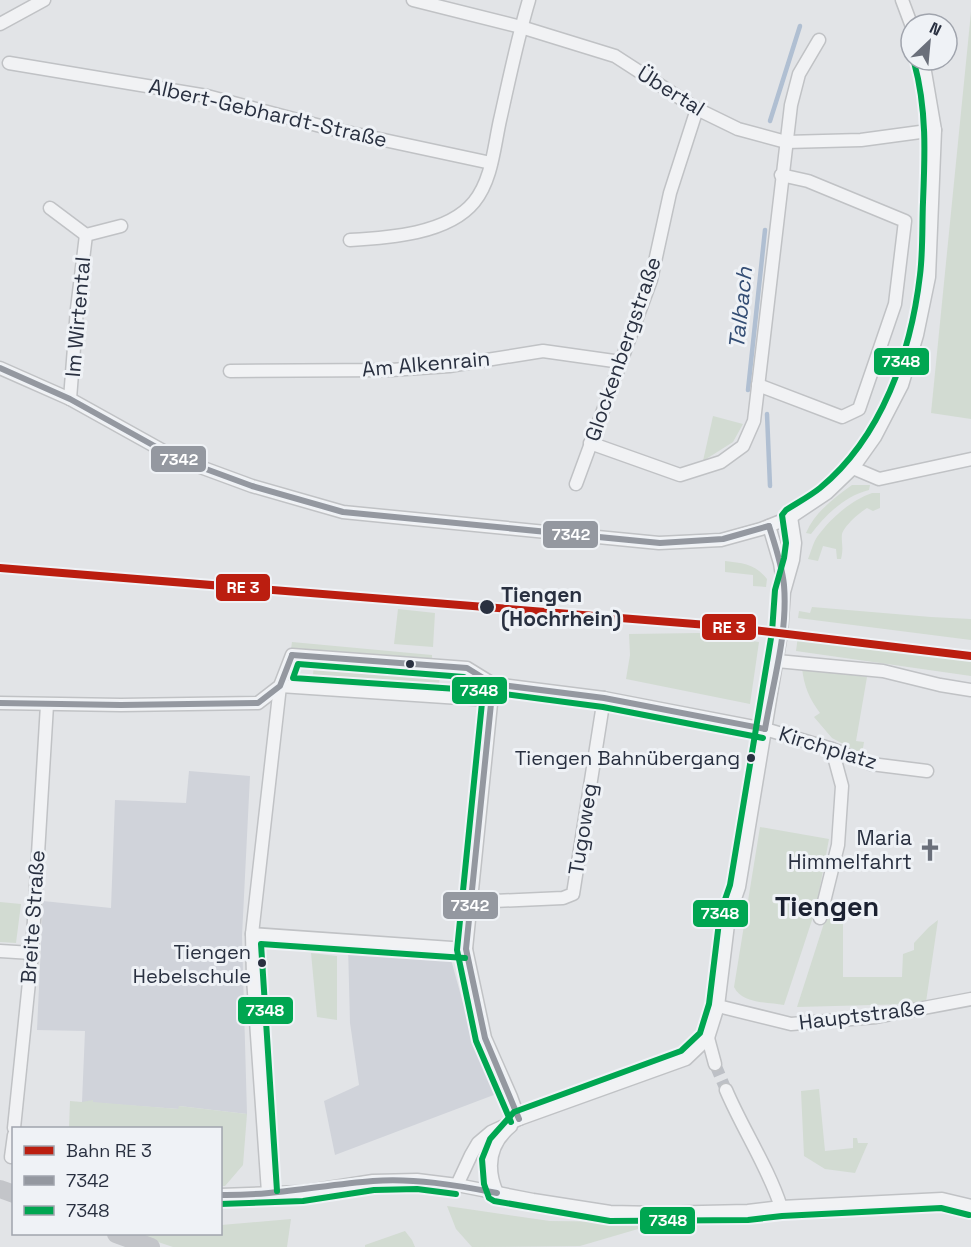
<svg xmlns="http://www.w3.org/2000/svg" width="971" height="1247" font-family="'Space Grotesk',sans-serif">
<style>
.built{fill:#d0d3da}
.green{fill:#d2dbd2}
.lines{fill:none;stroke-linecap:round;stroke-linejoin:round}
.stream{stroke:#b0bfd2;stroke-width:4.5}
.street-tunnel{stroke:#bdc0c6;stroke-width:12;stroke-dasharray:12 6;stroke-linecap:butt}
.street-casing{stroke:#c0c2c5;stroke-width:15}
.street{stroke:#f1f2f4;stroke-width:12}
.secondary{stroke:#c3c5c9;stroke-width:18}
.bus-1-casing{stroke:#eff2f6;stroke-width:10}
.bus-2-casing{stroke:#eff2f6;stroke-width:10}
.bus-1{stroke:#9498a0;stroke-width:6}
.bus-2{stroke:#00a651;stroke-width:6}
.rail-1-casing{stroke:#eff2f6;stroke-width:12}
.rail-1{stroke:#bb1e10;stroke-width:8}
.stop-dot{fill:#293040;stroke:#eff2f6;stroke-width:2}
.labels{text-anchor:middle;stroke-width:6;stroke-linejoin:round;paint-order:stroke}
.bus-label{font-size:20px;fill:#293040;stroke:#eff2f6;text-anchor:end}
.street-label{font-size:21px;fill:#293040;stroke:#eff2f6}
.stop-label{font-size:21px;font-weight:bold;fill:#293040;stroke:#eff2f6;text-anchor:start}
.poi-label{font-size:21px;fill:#293040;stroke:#eff2f6;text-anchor:end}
.water-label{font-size:22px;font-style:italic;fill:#334d74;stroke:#eff2f6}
.district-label{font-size:27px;font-weight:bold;fill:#1b2131;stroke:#eff2f6}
.line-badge{stroke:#eff2f6;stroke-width:2}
.badge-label{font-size:16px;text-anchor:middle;font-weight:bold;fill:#fff}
</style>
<rect width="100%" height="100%" fill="#e2e4e7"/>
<g class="built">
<polygon points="189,771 250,776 242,936 247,1114 179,1106 179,1109 82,1102 85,1031 37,1030 43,901 111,908 115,800 186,803"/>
<polygon points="348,945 450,956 471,1032 499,1093 335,1155 324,1101 359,1085 350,1023"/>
</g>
<g class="green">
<polygon points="971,12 971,419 931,413"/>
<polygon points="713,416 743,424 733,442 703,461"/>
<path d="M 852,485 L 870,485 L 869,490 C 845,496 825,515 811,534 L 806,533 C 815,512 834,498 852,485 Z"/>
<path d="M 872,493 L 880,493 L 880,508 L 873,511 L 867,508 C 859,513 845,525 842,534 C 841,541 844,548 841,559 L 837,559 L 836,549 L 823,546 L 818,561 L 808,559 C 811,552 813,543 817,537 C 830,519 851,500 872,493 Z"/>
<path d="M 725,561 C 743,563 755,564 767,579 L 766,587 L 753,586 L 753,575 L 725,572 Z"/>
<polygon points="812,607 931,617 971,619 971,640 798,618 799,611 810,613"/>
<polygon points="398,609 435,613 433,647 394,644"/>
<polygon points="699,633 759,642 750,704 626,679 630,655 629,634"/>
<polygon points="798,636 971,661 971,676 796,651"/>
<polygon points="292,642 432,655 432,661 291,649"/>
<polygon points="314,665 440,675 439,684 434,684 433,689 425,688 425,684 396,681 395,687 390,687 390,680 313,675"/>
<path d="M 802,668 L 867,677 L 856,741 L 864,742 L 862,754 L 832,738 L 814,717 L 820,713 C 809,698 804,686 802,668 Z"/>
<path d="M 760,827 L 829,839 L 816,908 L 784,1005 C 768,1002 742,1004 734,987 Z"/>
<polygon points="0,902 21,904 16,943 0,942"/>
<polygon points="843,911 843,977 902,977 903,954 914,950 914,943 929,927 938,920 926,1002 910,1004 797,1007 825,920"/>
<polygon points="311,953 337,956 337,1020 317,1017"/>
<polygon points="819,1089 825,1151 853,1148 853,1138 857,1138 858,1143 868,1143 855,1173 825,1169 804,1156 801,1091"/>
<polygon points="93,1100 93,1102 178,1109 179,1106 247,1114 243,1165 225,1186 221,1186 220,1128 69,1128 70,1101 82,1102"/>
<polygon points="447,1206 550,1221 642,1222 638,1229 580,1246 472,1247 456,1229"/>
<polygon points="291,1219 287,1247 173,1247 134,1234 220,1234 221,1225"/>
<polygon points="405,1231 412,1240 415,1247 365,1247 365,1245"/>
</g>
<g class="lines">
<g class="stream">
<polyline points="770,121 800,26"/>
<polyline points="748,390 765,230"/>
<polyline points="767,414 770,486"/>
</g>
<polyline class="street-tunnel" points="715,1064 726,1090"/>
<g class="street-casing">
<g id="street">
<polyline points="413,0 521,27 615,56 697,109 738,129 786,142 861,140 935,130"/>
<polyline points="902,0 911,24"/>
<polyline points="0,24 44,0"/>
<polyline points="9,63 207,96 328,128 491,163"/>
<polyline points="50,208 86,235"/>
<path d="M 350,240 C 388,238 448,234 474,202 C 492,180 494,147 500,120 C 509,80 517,40 529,0"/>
<polyline points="0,368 70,399 176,458 252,486 343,512 659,543 721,540 761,529 791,517 827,493 853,468 875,437 902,385 917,335 929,277 935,130 923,60"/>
<polyline points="230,371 391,370 449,366 543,351 621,362"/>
<polyline points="758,385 842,417 859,409 895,304 905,221 808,181 781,175"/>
<polyline points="70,399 77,309 86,235 121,226"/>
<polyline points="590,443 680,475 721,462 743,446 754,421 791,105 799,74 819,40"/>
<polyline points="853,468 879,479 971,459"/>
<polyline points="576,484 651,280 670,193 697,109"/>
<polyline points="769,526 780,563 784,588"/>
<polyline points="777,661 883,671 940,685 971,690"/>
<polyline points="493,684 466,949 485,1038 511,1097 519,1119"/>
<polyline points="280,686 490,700"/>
<polyline points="0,703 121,705 258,703 280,686 292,655 467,668 493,684 604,698 765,729 832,749 871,764 927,771"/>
<polyline points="472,902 563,898 573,894 604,698"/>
<polyline points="820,918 838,845 842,786 832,749"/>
<polyline points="252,934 466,949"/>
<polyline points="0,951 32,953"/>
<polyline points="718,1006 791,1024 876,1017 971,999"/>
<polyline points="708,1038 715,1064"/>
<path d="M 726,1090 C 743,1130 768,1167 781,1207"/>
<polyline points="14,1128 32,953 47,705"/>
<polyline points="11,1157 14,1135"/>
<polyline points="457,1185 471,1155 478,1143 491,1132 519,1119 686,1059 708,1038 718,1006 729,916 739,887 781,633 784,592 793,560 795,543 791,517"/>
<polyline points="268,1192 253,978 252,934 280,686"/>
<path d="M 497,1193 C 486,1167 489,1144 511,1126"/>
<polyline points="220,1195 303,1192 373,1181 417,1180 457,1185 533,1200 610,1212 657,1213 748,1211 781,1207 942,1199 971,1206"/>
</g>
</g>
<use href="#street" class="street"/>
<g class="secondary">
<polyline points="0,1189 14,1194"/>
<polyline points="116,1234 151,1247"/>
</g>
<g class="bus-1-casing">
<g id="bus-1">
<polyline points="0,368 70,399 176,458 252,486 343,512 660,543 723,539 769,526"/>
<polyline points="292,655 467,668 493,684 604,698 765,729"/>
<polyline points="493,684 466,949 485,1038 519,1119"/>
<polyline points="0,703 121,705 258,703 280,686 292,655"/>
<path d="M 765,729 C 773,682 788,633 784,585 C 782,565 775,545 769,526"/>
<path d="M 220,1195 C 272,1196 322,1185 373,1181 C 414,1178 456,1185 497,1193"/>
</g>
</g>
<g class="bus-2-casing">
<g id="bus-2">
<path d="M 914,62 C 927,109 925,155 923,202 C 922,226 923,251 920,275 C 911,352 882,437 820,488 C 810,496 797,503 786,510 L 782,515 L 786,543 L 784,558 L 775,590 L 772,632 L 730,885 L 720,914 L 709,1004 L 700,1033 L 681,1051 L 514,1112 L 490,1139 L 482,1159 L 484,1184 L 489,1198 L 494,1201 L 610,1221 L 748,1220 L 782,1216 L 941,1208 L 969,1215"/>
<polygon points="298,664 464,677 487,691 293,678"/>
<polyline points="484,683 457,950 476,1041 511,1122"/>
<polyline points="496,693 603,707 763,738"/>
<polyline points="277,1191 261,944 465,958"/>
<polyline points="220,1204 303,1201 374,1190 417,1189 456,1194"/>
</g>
</g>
<use href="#bus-1" class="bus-1"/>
<use href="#bus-2" class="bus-2"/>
<g class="rail-1-casing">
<polyline id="rail-1" points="0,568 720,626 971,656"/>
</g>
<use href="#rail-1" class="rail-1"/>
</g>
<defs>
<g id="church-bare" transform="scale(1.8)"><path d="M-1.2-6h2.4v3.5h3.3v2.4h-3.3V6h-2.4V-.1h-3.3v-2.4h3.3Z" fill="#6a6f7a" stroke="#eff2f6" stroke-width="2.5" paint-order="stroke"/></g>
</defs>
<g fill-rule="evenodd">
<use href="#church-bare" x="930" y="850"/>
</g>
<g class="stop-dot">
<circle cx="487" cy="607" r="8"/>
<circle cx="410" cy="664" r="5"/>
<circle cx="751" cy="758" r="5"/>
<circle cx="262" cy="963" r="5"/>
</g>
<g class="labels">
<g class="bus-label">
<text x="740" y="765">Tiengen Bahnübergang</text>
<text x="251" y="959">Tiengen<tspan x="251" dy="24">Hebelschule</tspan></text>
</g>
<g class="street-label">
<text transform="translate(671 91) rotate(32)" y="7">Übertal</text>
<text transform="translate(268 113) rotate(13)" y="7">Albert-Gebhardt-Straße</text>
<text transform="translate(78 317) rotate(-85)" y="7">Im Wirtental</text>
<text transform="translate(623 349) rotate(-71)" y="7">Glockenbergstraße</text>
<text transform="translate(426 364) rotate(-5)" y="7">Am Alkenrain</text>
<text transform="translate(828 748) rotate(17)" y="7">Kirchplatz</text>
<text transform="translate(583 829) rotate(-81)" y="7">Tugoweg</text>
<text transform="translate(33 917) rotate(-86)" y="7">Breite Straße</text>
<text transform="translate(862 1015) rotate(-7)" y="7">Hauptstraße</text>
</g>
<g class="stop-label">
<text x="501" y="602">Tiengen<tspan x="501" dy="24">(Hochrhein)</tspan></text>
</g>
<g class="poi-label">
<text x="912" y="845">Maria<tspan x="912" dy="24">Himmelfahrt</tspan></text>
</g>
<g class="water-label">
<text transform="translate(740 308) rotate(-84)" y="8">Talbach</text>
</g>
<g class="district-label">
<text x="827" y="916">Tiengen</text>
</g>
</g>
<g class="line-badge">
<rect x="873" y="347" width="57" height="29" rx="6" fill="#00a651"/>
<rect x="150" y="445" width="57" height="28" rx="6" fill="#9498a0"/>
<rect x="542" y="520" width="57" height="29" rx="6" fill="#9498a0"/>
<rect x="215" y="573" width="56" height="29" rx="6" fill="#bb1e10"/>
<rect x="701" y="613" width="56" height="28" rx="6" fill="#bb1e10"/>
<rect x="451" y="676" width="57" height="29" rx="6" fill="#00a651"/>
<rect x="442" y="891" width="57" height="29" rx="6" fill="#9498a0"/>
<rect x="692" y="899" width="57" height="29" rx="6" fill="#00a651"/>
<rect x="237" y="996" width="57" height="29" rx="6" fill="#00a651"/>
<rect x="639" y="1206" width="57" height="29" rx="6" fill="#00a651"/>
</g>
<g class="badge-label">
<text x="901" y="367">7348</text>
<text x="179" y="465">7342</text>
<text x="571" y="540">7342</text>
<text x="243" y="593">RE 3</text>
<text x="729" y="633">RE 3</text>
<text x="479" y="696">7348</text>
<text x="470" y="911">7342</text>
<text x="720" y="919">7348</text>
<text x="265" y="1016">7348</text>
<text x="668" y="1226">7348</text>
</g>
<rect x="12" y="1127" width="210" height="108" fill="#eff2f6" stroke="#a0a4ad" stroke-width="1.5"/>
<rect x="24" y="1146" width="30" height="9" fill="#bb1e10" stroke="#a0a4ad" stroke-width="1.5"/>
<text x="66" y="1157" font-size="18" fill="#293040">Bahn RE 3</text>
<rect x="24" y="1176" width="30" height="9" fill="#9498a0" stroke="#a0a4ad" stroke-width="1.5"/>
<text x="66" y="1187" font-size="18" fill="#293040">7342</text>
<rect x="24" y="1206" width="30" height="9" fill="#00a651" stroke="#a0a4ad" stroke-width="1.5"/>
<text x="66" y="1217" font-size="18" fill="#293040">7348</text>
<g transform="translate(929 42) rotate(26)"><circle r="28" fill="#eff2f6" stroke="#a0a4ad" stroke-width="1.5"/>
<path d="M0-4.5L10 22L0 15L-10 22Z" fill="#6a6f7a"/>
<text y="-9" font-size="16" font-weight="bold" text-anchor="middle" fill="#293040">N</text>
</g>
</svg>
